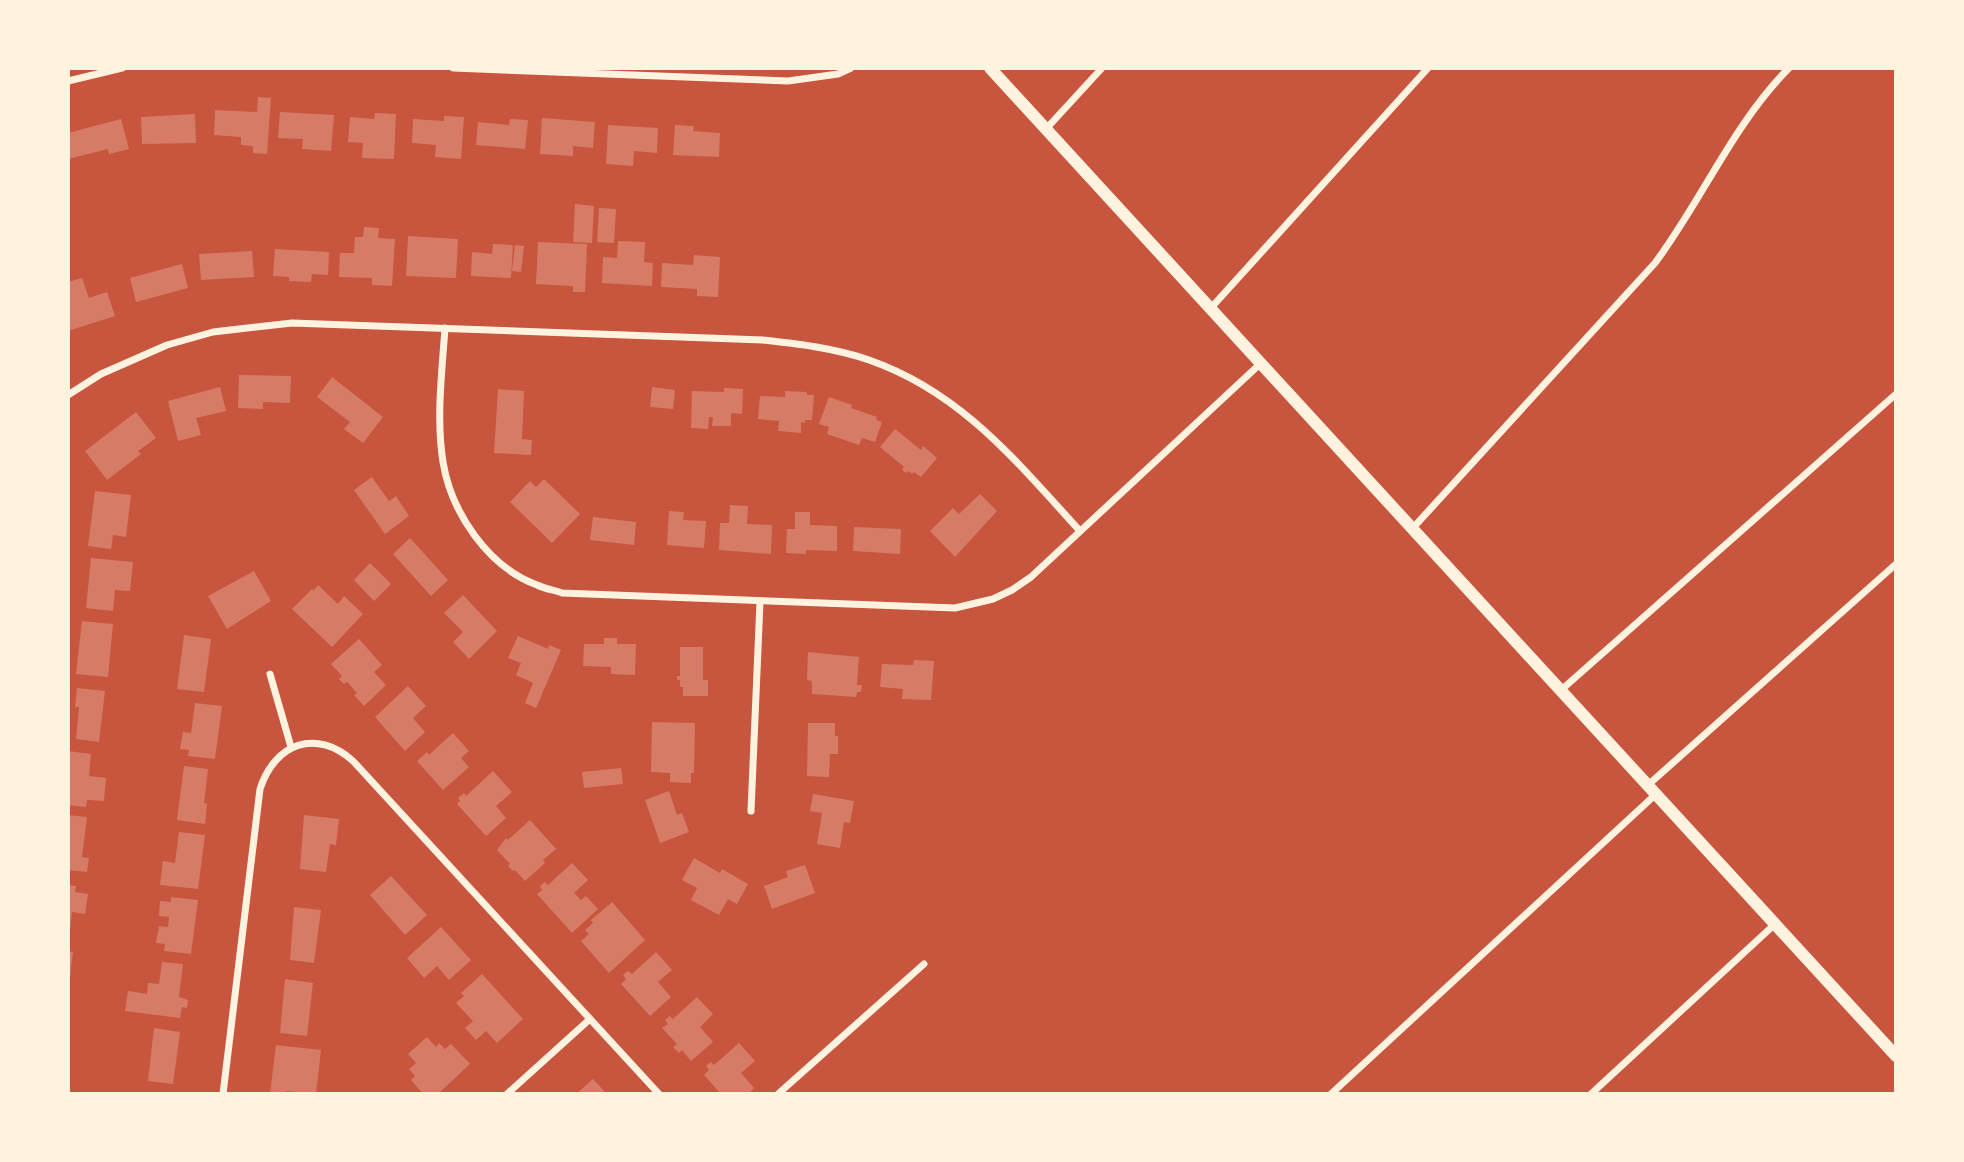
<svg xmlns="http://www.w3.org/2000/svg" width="1964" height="1162" font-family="'DejaVu Sans',sans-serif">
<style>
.building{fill:#d67c66}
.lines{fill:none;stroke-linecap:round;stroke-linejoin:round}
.minor{stroke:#fff3e0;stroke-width:7}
.tertiary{stroke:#fff3e0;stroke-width:12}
</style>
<rect width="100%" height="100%" fill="#c8553d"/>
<g class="building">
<polygon points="258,97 271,98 267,154 253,153 253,146 241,145 241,137 214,135 215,110 257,112"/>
<polygon points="280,112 334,115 331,151 302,149 303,139 278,138"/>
<polygon points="375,113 396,114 394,159 362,158 363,143 348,142 350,117 374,119"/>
<polygon points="195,114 196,143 142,144 141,117"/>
<polygon points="444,116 464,117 461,159 435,157 436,145 412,143 413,119 444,121"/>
<polygon points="542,118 595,122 593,148 573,146 573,156 540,154"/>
<polygon points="121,119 129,149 109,154 108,149 68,159 68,133"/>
<polygon points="510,119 528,120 525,149 476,145 478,122 509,125"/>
<polygon points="608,125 658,128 657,153 634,151 633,166 606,164"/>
<polygon points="675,125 694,126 693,131 720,133 719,157 673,155"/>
<polygon points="575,204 594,206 592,243 573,242"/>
<polygon points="599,208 616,209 614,243 597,242"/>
<polygon points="364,227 379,228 378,238 395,239 392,286 372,285 372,278 339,277 340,253 354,253 355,237 363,237"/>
<polygon points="408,236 458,239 456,278 406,276"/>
<polygon points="618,241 645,242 644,262 653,263 652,286 602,283 603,257 617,258"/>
<polygon points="538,242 587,244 585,292 573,292 573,286 536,284"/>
<polygon points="493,244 513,245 511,278 471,276 472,252 492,254"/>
<polygon points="515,245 524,246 521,272 512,271"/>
<polygon points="275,249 329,252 328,275 312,274 311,282 289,281 289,277 273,276"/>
<polygon points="252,251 254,277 201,280 199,254"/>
<polygon points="694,255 720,257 718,297 697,296 697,289 661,287 662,263 693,265"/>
<polygon points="182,264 188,288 136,302 130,278"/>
<polygon points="82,278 89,298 107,292 115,316 68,331 68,282"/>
<polygon points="239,375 291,376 290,403 263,402 263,409 238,408"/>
<polygon points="332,377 383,417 363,443 344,429 350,422 317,397"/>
<polygon points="220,387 226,411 196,418 201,435 178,441 168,401"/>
<polygon points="652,387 675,390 673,409 650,407"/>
<polygon points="724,388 743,389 742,414 731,413 731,426 712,426 713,417 709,417 708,429 691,428 692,391 724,392"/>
<polygon points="498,389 524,391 522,439 532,440 531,455 494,453"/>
<polygon points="785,391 807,392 807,395 814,395 812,420 805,420 805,423 801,422 801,433 778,431 779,421 758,419 760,396 785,397"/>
<polygon points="829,397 852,405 851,408 877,417 876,420 882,422 875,442 862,438 859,445 827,434 829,427 819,424"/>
<polygon points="136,412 156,438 138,451 141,454 107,480 85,451"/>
<polygon points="895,429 921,450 923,446 937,458 921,477 914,472 912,474 908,471 906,473 902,470 904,467 880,447"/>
<polygon points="372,477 389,501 396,496 409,516 385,534 354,490"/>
<polygon points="544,479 580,514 552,543 510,502 530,481 536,487"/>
<polygon points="95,491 131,495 126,537 113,535 111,549 88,546"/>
<polygon points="980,494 997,511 955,557 930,531 953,508 959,514"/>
<polygon points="730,505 748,506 747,524 772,525 771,554 719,550 720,523 729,523"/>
<polygon points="669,511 684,512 683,520 706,521 704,548 667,545"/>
<polygon points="795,512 810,512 810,525 837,526 837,551 806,550 806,554 786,553 787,529 795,529"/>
<polygon points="593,517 636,522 634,545 590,540"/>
<polygon points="854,527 901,529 900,554 853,551"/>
<polygon points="410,538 448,580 431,596 393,554"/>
<polygon points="91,558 133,562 130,591 115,590 113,611 86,608"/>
<polygon points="370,563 391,584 374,601 354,580"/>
<polygon points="254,571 271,601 227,629 208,596"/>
<polygon points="318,585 338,604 344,596 363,614 332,647 292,609 312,589 314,590"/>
<polygon points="463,595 497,631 469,659 453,642 463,632 444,613"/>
<polygon points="82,621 113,624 108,677 76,674"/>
<polygon points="184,635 211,639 204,692 177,689"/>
<polygon points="518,636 548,649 549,645 561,650 536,708 525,703 533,683 516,675 521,663 508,658"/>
<polygon points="604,638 617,638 617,644 636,644 635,675 611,674 611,667 583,666 584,644 604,644"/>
<polygon points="359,639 382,665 374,672 386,685 364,706 354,695 357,693 347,682 344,684 339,679 342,676 331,664"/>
<polygon points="680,647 703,647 703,680 708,680 708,696 683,696 683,687 680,687 680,680 677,680 677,676 680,676"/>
<polygon points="808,652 859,657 857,685 862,685 861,692 857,692 856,697 812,694 812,681 807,680"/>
<polygon points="914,660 934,661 931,700 902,699 903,689 880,687 882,664 913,665"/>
<polygon points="408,686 426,706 413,718 425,732 405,751 375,717"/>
<polygon points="77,688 105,691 99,742 76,739 79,707 75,707"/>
<polygon points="195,703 222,706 215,759 188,756 189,750 180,749 183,732 191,733"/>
<polygon points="652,722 695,723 694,773 691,773 691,783 670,782 670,773 651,772"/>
<polygon points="808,723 835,723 835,736 838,736 838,754 830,754 829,777 807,776"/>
<polygon points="453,733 469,751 461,758 469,767 443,790 417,761 427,752 429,755"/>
<polygon points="68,751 91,754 89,776 106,778 104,801 87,800 86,807 68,805"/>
<polygon points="184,766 208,769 204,803 207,804 205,824 177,820"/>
<polygon points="621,768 623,784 584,788 582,772"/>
<polygon points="493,771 512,792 496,806 506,818 486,836 457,804 460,801 458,798 464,793 466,796"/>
<polygon points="669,791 677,815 682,813 689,832 660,843 645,800"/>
<polygon points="813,794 854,801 850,823 844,822 840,848 817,844 822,813 810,811"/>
<polygon points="68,815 87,817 82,857 89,858 87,872 68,870"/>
<polygon points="304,815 339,819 336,845 330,844 326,872 300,869"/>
<polygon points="530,820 556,849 543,860 545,863 525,881 515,870 513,871 508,866 510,864 497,850 506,838 508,840"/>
<polygon points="179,832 205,835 198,889 160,885 163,861 175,863"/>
<polygon points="694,858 720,873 722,869 748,884 737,904 728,899 719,915 691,900 697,888 682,880"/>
<polygon points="572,863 588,880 574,893 581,900 586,896 598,909 572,933 537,894 542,890 540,886 545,882 548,885"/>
<polygon points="805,865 815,893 772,909 764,886 788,877 786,871"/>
<polygon points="391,876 427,915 405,935 370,895"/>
<polygon points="68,885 76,886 75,892 88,894 85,914 72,912 70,929 68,929"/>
<polygon points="171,897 198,900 191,954 164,951 165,944 156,943 159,926 168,927 169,917 159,916 160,901 171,902"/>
<polygon points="612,902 645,940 609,973 581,941 589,934 585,930 593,923 591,920"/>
<polygon points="294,907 321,910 314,963 290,960"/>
<polygon points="441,927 471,960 449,980 437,966 424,978 407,958"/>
<polygon points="68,951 73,952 70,976 68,976"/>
<polygon points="656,952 672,970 658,982 671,997 650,1016 621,984 626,979 623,975 628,971 632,974"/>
<polygon points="162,962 183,964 179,997 188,1000 187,1008 182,1007 180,1018 125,1011 128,991 147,994 148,983 159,984"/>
<polygon points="482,974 523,1019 497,1043 486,1031 476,1040 465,1028 473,1021 456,1003 464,996 461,993"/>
<polygon points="285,979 313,983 307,1036 280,1033"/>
<polygon points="697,997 713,1014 700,1027 713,1042 691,1061 682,1050 679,1053 673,1047 677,1044 662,1028 668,1024 665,1020 670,1016 673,1019"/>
<polygon points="154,1028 180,1032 173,1084 148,1081"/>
<polygon points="427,1037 436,1047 439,1043 445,1049 451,1044 470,1064 438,1094 423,1094 411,1080 415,1076 409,1069 416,1063 408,1054"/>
<polygon points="739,1043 755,1061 741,1073 754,1088 748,1094 721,1094 704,1075 709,1070 706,1066 711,1062 714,1065"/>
<polygon points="276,1045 321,1050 316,1094 286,1091 286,1094 270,1094"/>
<polygon points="593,1079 607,1094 576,1094"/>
</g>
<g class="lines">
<g class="minor">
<polyline points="453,68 788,81 838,74 851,68"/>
<polyline points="68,81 122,68"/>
<polyline points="1046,129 1102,68"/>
<polyline points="1210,309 1428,68"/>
<path d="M 445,328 C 442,372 436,418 443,462 C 451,512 488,567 537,585 C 545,589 554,590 562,593 L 955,608 L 993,599 L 1012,590 L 1031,577 L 1260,364"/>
<path d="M 68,395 L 101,374 L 167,345 L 213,332 L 292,323 L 763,340 C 798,344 835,348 869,360 C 961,392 1016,461 1080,531"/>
<path d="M 1412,529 L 1655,263 C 1702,200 1734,123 1789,68"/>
<polyline points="270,674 291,747"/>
<polyline points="1560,691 1896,394"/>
<polyline points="1648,785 1896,564"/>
<polyline points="751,811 760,602"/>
<path d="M 223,1094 L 260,789 C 275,743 316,728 353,761 L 659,1094"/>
<polyline points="507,1094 590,1019"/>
<polyline points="778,1094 924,964"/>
<polyline points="1331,1094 1655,795"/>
<polyline points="1591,1094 1775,924"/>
</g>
<polyline class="tertiary" points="990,68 1896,1056"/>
</g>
<rect width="1964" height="1162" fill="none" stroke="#fff3e0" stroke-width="140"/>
</svg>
